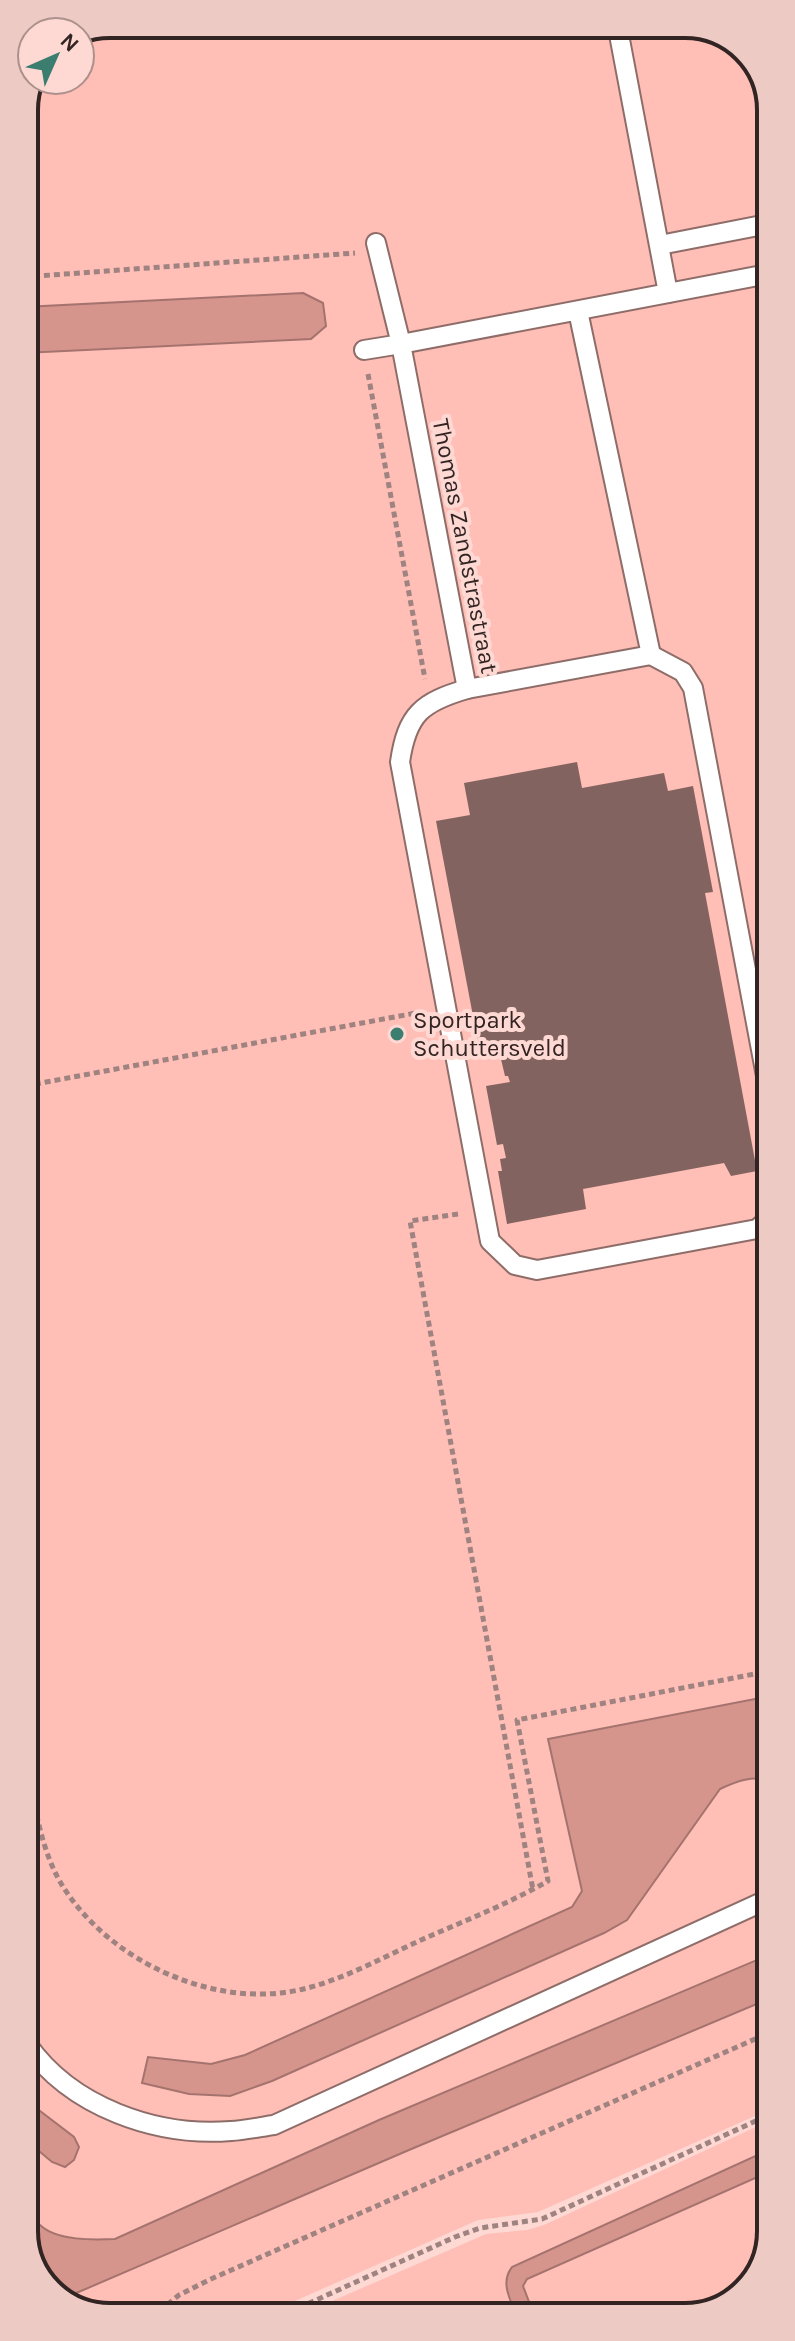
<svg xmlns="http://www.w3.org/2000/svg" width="795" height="2341" font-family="Karla,sans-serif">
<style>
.green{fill:#ffbeb6}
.water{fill:#d5958d;stroke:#a4736d;stroke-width:2}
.building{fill:#83635f}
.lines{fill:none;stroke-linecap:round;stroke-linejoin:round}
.service-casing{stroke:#8e6d69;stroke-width:22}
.path{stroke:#9e8380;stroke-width:5;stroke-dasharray:6 4;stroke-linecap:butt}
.service{stroke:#fff;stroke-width:18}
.poi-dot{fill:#3b7d6e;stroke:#fed8d3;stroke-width:3}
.labels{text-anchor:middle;stroke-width:8;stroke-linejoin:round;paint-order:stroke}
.street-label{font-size:24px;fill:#322422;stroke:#fed8d3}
.poi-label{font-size:24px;fill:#322422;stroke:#fed8d3;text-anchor:start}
.rim{fill:none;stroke:#322422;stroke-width:4}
</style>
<rect width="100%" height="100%" fill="#fed8d3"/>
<g class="green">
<polygon points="110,24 691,24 741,45 768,88 771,1964 105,2255 40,2235 27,2224 24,105 35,80 80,80 80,36"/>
<polygon points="771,1998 771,2109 538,2212 478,2220 261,2316 104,2317 54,2296 51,2291 59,2297 74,2294 409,2150"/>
<polygon points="771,2120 771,2149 659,2199 505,2285 516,2315 298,2316 486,2234 527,2230 544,2225"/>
<polygon points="771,2171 771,2232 753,2284 707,2314 534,2315 523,2286 527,2279"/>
</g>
<g class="water">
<polygon points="303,293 323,303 326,326 311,339 24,353 24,307"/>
<path d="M 770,1696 L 770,1781 C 753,1775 737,1781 720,1789 L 627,1920 L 604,1933 L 272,2081 L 230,2096 L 189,2094 L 142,2083 L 148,2057 L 211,2064 L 245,2055 L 572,1907 L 582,1891 L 548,1739 Z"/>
<path d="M 771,1954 L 771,1998 L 409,2150 L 74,2294 L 59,2297 L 51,2291 L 27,2253 L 27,2203 C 31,2210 34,2220 40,2225 C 57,2241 94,2240 115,2239 L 379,2120 Z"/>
<polygon points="27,2101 74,2137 79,2147 74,2160 65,2167 52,2162 27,2141"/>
<path d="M 771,2149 L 771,2171 L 527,2279 L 523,2286 L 534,2315 L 516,2315 C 510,2298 500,2283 512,2267 Z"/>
</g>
<polygon class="building" points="577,762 582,788 664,773 668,791 693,786 713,892 705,893 757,1171 731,1176 724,1163 583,1189 586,1209 507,1224 498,1171 502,1171 500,1159 506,1158 503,1144 497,1145 486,1086 510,1082 508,1076 505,1076 500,1055 481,1058 436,821 470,815 464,783"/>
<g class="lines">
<g class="service-casing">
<g id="service">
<polyline points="617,24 668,293"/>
<polyline points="662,24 702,29"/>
<polyline points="660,245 768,224"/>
<polyline points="578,311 651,655 467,689 401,344 768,274"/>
<polyline points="364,350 401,344 376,243"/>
<polyline points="651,655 683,672 693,688 769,1092"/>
<path d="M 467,689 C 422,702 407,714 400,762 L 490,1241 L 515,1265 L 537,1270 L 757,1229 L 770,1218"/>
<path d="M 27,2044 C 71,2107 156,2137 231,2131 C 245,2130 260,2127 274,2125 L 771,1898"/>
</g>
</g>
<g class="path">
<polyline points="24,277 355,253"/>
<polyline points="368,374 425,679"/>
<polyline points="25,1086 421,1012"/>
<polyline points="458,1214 410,1221 533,1890"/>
<path d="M 26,1756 C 34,1799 39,1847 62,1885 C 105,1955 198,2002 280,1993 C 329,1988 377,1960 421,1940 C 464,1921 508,1904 548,1881 L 517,1720 L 770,1671"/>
<polyline points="759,2215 764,2252"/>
<polyline points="281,2316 455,2237 480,2228 542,2219 771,2114"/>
<polyline points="152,2317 179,2295 211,2279 771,2032"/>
</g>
<use href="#service" class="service"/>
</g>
<circle class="poi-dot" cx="397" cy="1034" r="8"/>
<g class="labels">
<g class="street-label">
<text transform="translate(465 546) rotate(79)" y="8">Thomas Zandstrastraat</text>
</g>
<g class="poi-label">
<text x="413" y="1028">Sportpark<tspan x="413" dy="28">Schuttersveld</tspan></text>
</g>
</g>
<path d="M0 0H795V2341H0ZM110 38H685A72 72 0 0 1 757 110V2231A72 72 0 0 1 685 2303H110A72 72 0 0 1 38 2231V110A72 72 0 0 1 110 38Z" fill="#eecac5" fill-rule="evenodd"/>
<path class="rim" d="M110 38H685A72 72 0 0 1 757 110V2231A72 72 0 0 1 685 2303H110A72 72 0 0 1 38 2231V110A72 72 0 0 1 110 38Z"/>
<g transform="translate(56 56) rotate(45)"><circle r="38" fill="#fed8d3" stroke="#ac908c" stroke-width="2"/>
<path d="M0-6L14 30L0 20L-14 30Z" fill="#3b7d6e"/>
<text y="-12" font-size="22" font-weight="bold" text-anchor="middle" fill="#322422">N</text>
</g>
</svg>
